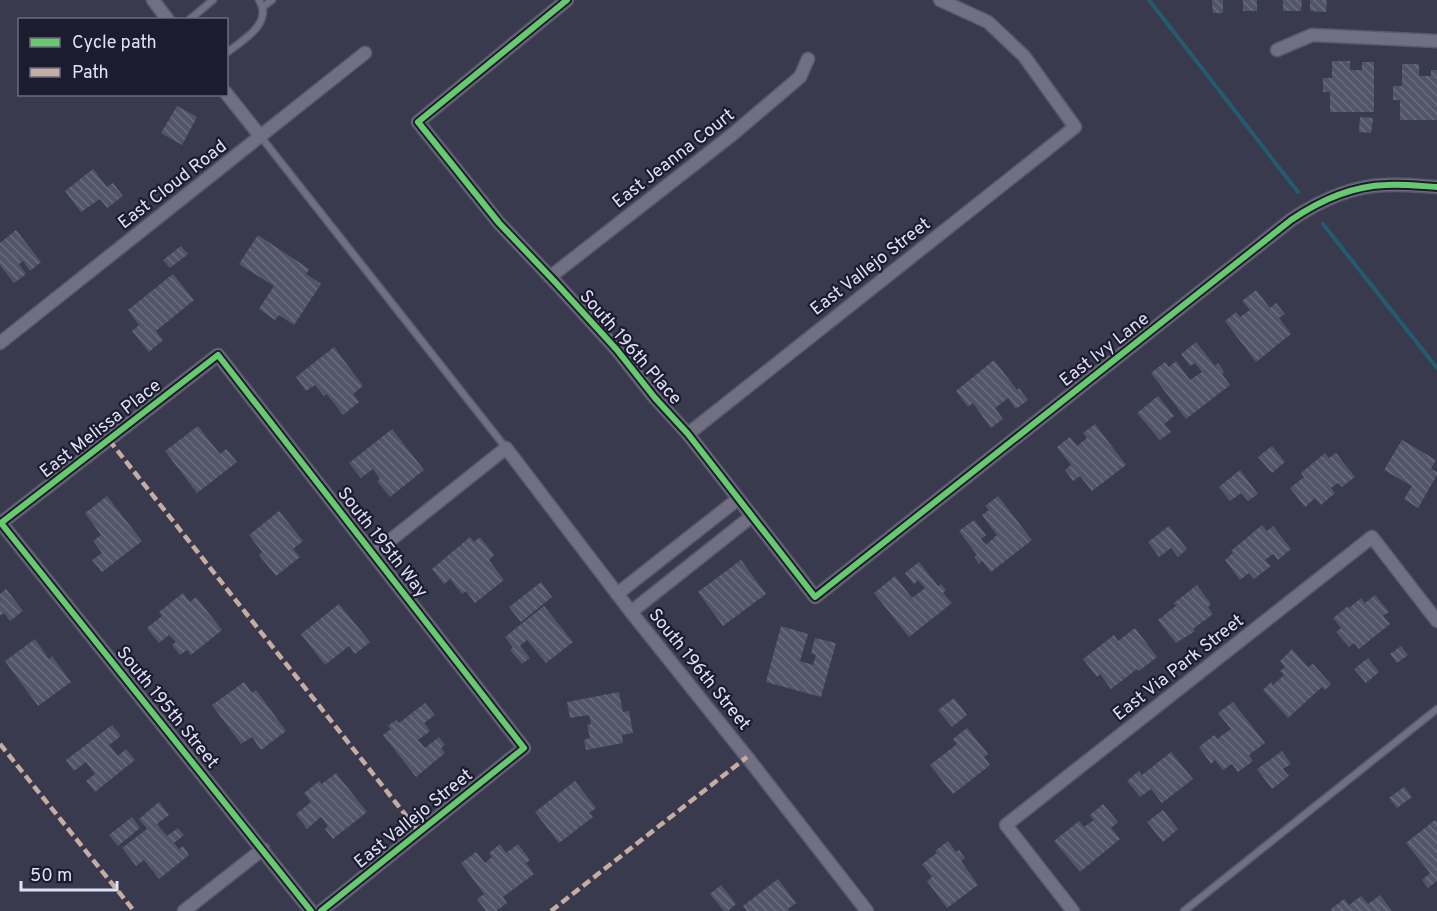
<svg xmlns="http://www.w3.org/2000/svg" width="1437" height="911" font-family="Overpass,sans-serif">
<style>
.lines{fill:none;stroke-linecap:round;stroke-linejoin:round}
.stream{stroke:#245b6d;stroke-width:4}
.building{fill:url(#building-back-hatch)}
.service-casing{stroke:#58596b;stroke-width:9}
.minor-casing{stroke:#58596b;stroke-width:15}
.service{stroke:#707082;stroke-width:6}
.minor{stroke:#707082;stroke-width:12}
.quiet{stroke:#c7aca2;stroke-width:4.5;stroke-dasharray:9 4.5;stroke-linecap:butt}
.cycleway-casing{stroke:#1c1c2e;stroke-width:10}
.cycleway{stroke:#67ca6e;stroke-width:6}
.labels{text-anchor:middle;stroke-width:4.5;stroke-linejoin:round;paint-order:stroke}
.street-label{font-size:18px;fill:#dfe1f9;stroke:#1c1c2e}
</style>
<defs>
<pattern id="building-back-hatch" width="6" height="6" patternUnits="userSpaceOnUse" patternTransform="scale(1.5)"><rect width="6" height="6" fill="#515566"/><path d="M-1 5l2 2M0 0l6 6M5-1l2 2" fill="none" stroke="#6a6d7d"/></pattern>
</defs>
<rect width="100%" height="100%" fill="#3a3a4f"/>
<g class="lines">
<g class="stream">
<polyline points="1149,0 1298,192"/>
<polyline points="1323,224 1437,368"/>
</g>
</g>
<g class="building">
<polygon points="1212,0 1223,0 1223,13 1213,13"/>
<rect x="1243" y="0" width="14" height="11"/>
<polygon points="1283,0 1302,0 1301,11 1283,11"/>
<polygon points="1310,0 1327,0 1326,12 1310,11"/>
<polygon points="1332,61 1350,61 1350,70 1362,70 1362,62 1374,62 1374,112 1330,112 1330,92 1323,92 1323,78 1332,78"/>
<polygon points="1402,64 1419,64 1419,76 1431,76 1431,70 1437,70 1437,120 1400,120 1400,100 1393,100 1393,86 1402,86"/>
<polygon points="177,106 197,117 182,145 161,133"/>
<polygon points="1360,117 1373,118 1371,133 1359,132"/>
<polygon points="93,169 107,187 113,183 123,196 107,208 100,199 81,212 65,191"/>
<polygon points="16,230 41,262 30,271 23,261 19,264 26,274 14,283 0,265 0,243"/>
<polygon points="258,235 309,269 306,274 321,284 294,325 279,315 275,320 259,309 274,286 239,264"/>
<polygon points="181,246 188,254 170,268 163,260"/>
<polygon points="173,274 194,300 156,331 163,340 149,352 132,331 139,325 128,310"/>
<polygon points="1256,290 1270,308 1276,303 1285,314 1279,318 1291,334 1256,362 1225,321 1236,312 1240,317 1250,310 1242,301"/>
<polygon points="1196,342 1215,366 1218,363 1224,372 1222,374 1230,385 1186,419 1151,373 1165,362 1169,367 1176,361 1190,380 1202,372 1195,363 1190,366 1181,354"/>
<polygon points="334,347 363,386 353,394 359,402 343,415 327,394 324,396 315,385 306,391 296,377"/>
<polygon points="994,360 1017,390 1019,388 1028,400 1016,409 1008,398 995,408 1003,419 991,428 973,403 968,407 956,391"/>
<polygon points="1158,396 1174,416 1164,424 1171,432 1160,440 1137,413"/>
<polygon points="1095,424 1126,465 1092,491 1080,476 1073,481 1065,470 1071,465 1057,447 1070,437 1077,446 1087,438 1083,433"/>
<polygon points="198,426 220,454 226,449 237,462 197,493 165,451"/>
<polygon points="392,429 424,470 390,497 377,481 380,479 373,469 361,478 349,463"/>
<polygon points="1402,440 1436,460 1431,469 1437,472 1437,475 1418,508 1404,499 1412,486 1384,470"/>
<polygon points="1272,446 1285,462 1272,473 1258,457"/>
<polygon points="1325,453 1329,458 1336,453 1355,477 1342,487 1338,483 1331,488 1335,493 1321,505 1315,498 1305,507 1290,488 1304,477 1301,473"/>
<polygon points="1240,470 1258,494 1248,501 1241,493 1230,501 1219,487"/>
<polygon points="107,496 142,541 102,572 92,560 102,553 93,541 101,535 85,513"/>
<polygon points="998,496 1032,540 991,572 982,561 979,564 974,557 977,555 959,531 974,520 986,535 981,539 986,545 997,535 982,515 989,510 985,506"/>
<polygon points="279,511 303,541 293,549 300,557 276,576 259,555 262,552 249,535"/>
<polygon points="1262,525 1267,531 1273,526 1291,549 1278,560 1273,554 1265,560 1271,566 1254,579 1249,573 1240,580 1225,560 1233,553 1231,551"/>
<polygon points="1169,526 1187,549 1178,557 1171,548 1159,557 1148,542"/>
<polygon points="470,537 474,542 480,537 494,555 489,560 504,580 475,603 466,591 462,594 450,579 444,584 432,569"/>
<polygon points="741,560 766,594 723,626 698,592"/>
<polygon points="919,562 938,586 941,584 946,590 943,593 952,603 909,637 874,593 895,576 912,598 925,588 918,580 914,584 905,573"/>
<polygon points="541,582 552,597 521,622 509,607"/>
<polygon points="1197,585 1211,604 1208,607 1213,614 1193,629 1195,631 1176,643 1158,620 1176,606 1174,603"/>
<polygon points="6,589 23,611 10,621 4,613 0,616 0,594"/>
<polygon points="183,593 190,602 196,597 222,630 191,655 187,650 180,655 172,645 176,642 169,635 159,643 147,628 162,616 159,612"/>
<polygon points="1375,595 1389,612 1383,616 1390,624 1359,649 1354,643 1349,647 1336,632 1341,628 1333,618 1348,606 1349,608 1361,598 1365,603"/>
<polygon points="339,604 370,642 355,654 349,646 325,665 301,634"/>
<polygon points="544,606 573,642 546,663 527,640 520,646 530,658 522,664 510,650 513,648 505,637"/>
<polygon points="781,626 808,634 800,661 813,665 816,655 811,653 815,638 836,643 821,697 766,682"/>
<polygon points="1135,628 1157,657 1139,671 1137,669 1111,689 1100,674 1097,677 1083,659 1114,635 1118,641"/>
<polygon points="35,639 49,659 52,656 71,682 38,706 5,661"/>
<polygon points="1401,646 1408,655 1397,663 1390,654"/>
<polygon points="1292,649 1308,667 1313,664 1331,684 1325,690 1322,687 1288,718 1263,690 1271,682 1273,685 1284,675 1280,671 1285,667 1280,661"/>
<polygon points="1368,658 1379,672 1366,683 1354,669"/>
<polygon points="244,682 252,693 256,690 286,731 261,750 252,737 241,744 212,705"/>
<polygon points="619,692 623,712 629,711 633,733 622,735 623,743 586,750 584,740 590,738 587,725 591,724 589,715 570,718 567,702"/>
<polygon points="954,698 967,715 952,727 938,710"/>
<polygon points="1233,702 1265,743 1249,755 1253,761 1238,772 1232,764 1223,770 1215,760 1211,764 1199,747 1214,735 1217,739 1231,729 1218,713"/>
<polygon points="425,703 435,715 424,723 430,731 418,740 425,748 439,737 445,745 441,748 445,753 416,777 383,735 391,729 388,726 396,720 399,723"/>
<polygon points="112,725 121,736 109,745 118,756 126,749 135,760 95,792 86,781 95,774 86,762 74,771 66,760"/>
<polygon points="967,728 988,754 984,757 990,765 953,794 930,765 957,744 953,739"/>
<polygon points="1282,751 1291,764 1283,769 1289,776 1272,789 1257,769"/>
<polygon points="1171,752 1193,779 1162,803 1151,789 1140,797 1127,781 1139,771 1142,775"/>
<polygon points="336,773 367,812 333,839 325,829 328,826 321,817 307,829 296,814 311,802 304,793 319,781 322,784"/>
<polygon points="575,781 596,808 589,813 593,817 559,843 535,812"/>
<polygon points="1404,787 1412,797 1397,808 1389,798"/>
<polygon points="159,802 169,815 157,824 167,836 178,828 184,835 174,843 179,849 183,846 189,855 159,879 144,860 136,866 122,848 147,829 139,819"/>
<polygon points="1103,804 1118,822 1111,828 1120,839 1080,872 1054,841 1079,821 1084,827 1094,820 1090,815"/>
<polygon points="1163,810 1178,829 1163,842 1147,822"/>
<polygon points="132,817 140,828 118,846 109,835"/>
<polygon points="1435,820 1437,822 1437,881 1428,888 1422,880 1430,873 1406,843"/>
<polygon points="948,841 956,852 959,850 965,858 961,861 978,885 947,908 927,881 932,877 922,864 937,853 935,851"/>
<polygon points="500,844 506,853 518,844 530,860 526,863 534,874 503,897 507,903 496,911 486,911 477,899 484,894 461,863 476,852 485,863 492,857 489,853"/>
<polygon points="778,879 796,903 788,909 789,911 747,911 743,906"/>
<polygon points="721,885 736,904 728,911 724,911 710,894"/>
<polygon points="1380,895 1392,911 1332,911 1331,909 1344,899 1349,905 1361,896 1368,904"/>
</g>
<g class="lines">
<g class="service-casing">
<g id="service">
<polyline points="263,7 272,0"/>
<polyline points="189,20 213,0"/>
<path d="M 226,53 C 242,41 274,23 259,0"/>
<polyline points="261,137 506,448"/>
<polyline points="1184,911 1437,709"/>
</g>
</g>
<g class="minor-casing">
<g id="minor">
<polyline points="153,0 168,20"/>
<path d="M 567,0 L 418,122 L 499,223 L 556,283 L 617,350 L 655,398 L 688,434 L 815,597 L 1291,220 C 1319,201 1352,186 1386,185 C 1403,184 1420,186 1437,187"/>
<polyline points="1277,50 1312,35 1437,41"/>
<polyline points="226,93 261,137"/>
<polyline points="550,277 733,134 800,77 808,59"/>
<polyline points="0,343 365,53"/>
<polyline points="688,434 1075,127 1024,56 988,22 940,0"/>
<polyline points="373,554 506,448 631,612 747,757 867,911"/>
<polyline points="617,594 738,499"/>
<polyline points="631,612 752,516"/>
<polyline points="184,911 263,849"/>
<polyline points="311,911 1,523 218,355 524,748 321,911"/>
<polyline points="1073,911 1006,825 1372,537 1437,621"/>
</g>
</g>
<use href="#service" class="service"/>
<use href="#minor" class="minor"/>
<g class="quiet">
<polyline points="109,440 419,832"/>
<polyline points="0,744 134,911"/>
<polyline points="551,911 747,757"/>
</g>
<g class="cycleway-casing">
<g id="cycleway">
<path d="M 567,0 L 418,122 L 499,223 L 556,283 L 617,350 L 655,398 L 688,434 L 815,597 L 1291,220 C 1319,201 1352,186 1386,185 C 1403,184 1420,186 1437,187"/>
<polyline points="311,911 1,523 218,355 524,748 321,911"/>
</g>
</g>
<use href="#cycleway" class="cycleway"/>
</g>
<g class="labels">
<g class="street-label">
<text transform="translate(673 158) rotate(-38)" y="6">East Jeanna Court</text>
<text transform="translate(172 184) rotate(-38)" y="6">East Cloud Road</text>
<text transform="translate(870 266) rotate(-38)" y="6">East Vallejo Street</text>
<text transform="translate(631 347) rotate(49)" y="6">South 196th Place</text>
<text transform="translate(1104 349) rotate(-38)" y="6">East Ivy Lane</text>
<text transform="translate(100 428) rotate(-38)" y="6">East Melissa Place</text>
<text transform="translate(383 542) rotate(52)" y="6">South 195th Way</text>
<text transform="translate(1178 667) rotate(-38)" y="6">East Via Park Street</text>
<text transform="translate(700 669) rotate(51)" y="6">South 196th Street</text>
<text transform="translate(168 707) rotate(51)" y="6">South 195th Street</text>
<text transform="translate(413 818) rotate(-39)" y="6">East Vallejo Street</text>
</g>
</g>
<rect x="18" y="18" width="210" height="78" fill="#1c1c2e" stroke="#6a6b7f" stroke-width="1.5"/>
<rect x="30" y="38" width="30" height="9" fill="#67ca6e" stroke="#6a6b7f" stroke-width="1.5"/>
<text x="72" y="48" font-size="18" fill="#dfe1f9">Cycle path</text>
<rect x="30" y="68" width="30" height="9" fill="#c7aca2" stroke="#6a6b7f" stroke-width="1.5"/>
<text x="72" y="78" font-size="18" fill="#dfe1f9">Path</text>
<path d="M21 881v9h96v-9" fill="none" stroke="#dfe1f9" stroke-width="3"/>
<text x="30" y="881" font-size="18" fill="#dfe1f9" stroke="#1c1c2e" stroke-width="4.5" paint-order="stroke">50 m</text>
</svg>
